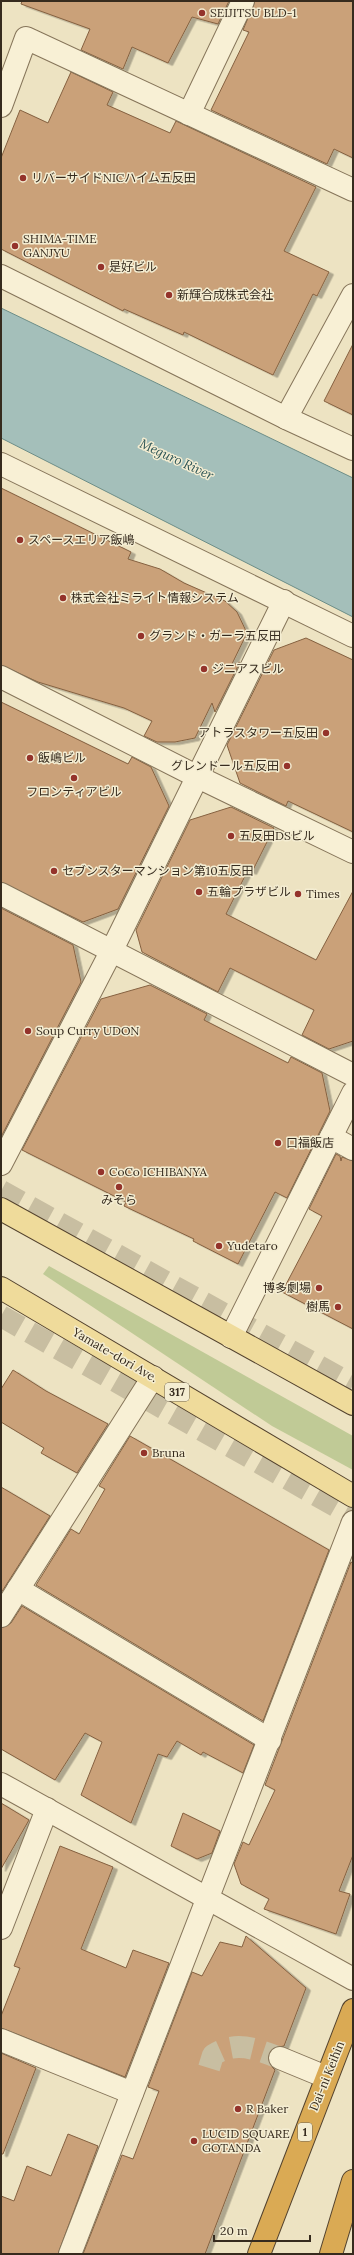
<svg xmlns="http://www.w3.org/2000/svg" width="354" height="2255" font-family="Lora,'Noto Sans JP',serif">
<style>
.green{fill:#c0ca96}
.water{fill:#a4bfba;stroke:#6c8d87}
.building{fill:#caa179;stroke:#856140;filter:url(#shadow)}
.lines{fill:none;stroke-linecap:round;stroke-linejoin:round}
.minor-tunnel{stroke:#c8bea1;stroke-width:22;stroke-dasharray:22 11;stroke-linecap:butt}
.highway-tunnel{stroke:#c8bea1;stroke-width:22;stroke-dasharray:22 11;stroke-linecap:butt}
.minor-casing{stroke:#86755a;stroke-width:24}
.major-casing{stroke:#54432e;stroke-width:24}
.highway-casing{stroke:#54432e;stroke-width:24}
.minor{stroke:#f8f0d5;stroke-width:22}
.major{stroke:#efdb9b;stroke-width:22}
.highway{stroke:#daaa54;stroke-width:22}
.poi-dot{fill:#94332b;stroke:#f4edd2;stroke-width:1.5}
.labels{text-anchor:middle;stroke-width:3;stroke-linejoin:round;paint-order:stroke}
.shield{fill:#f4edd2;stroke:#6f6554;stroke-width:1}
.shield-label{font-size:11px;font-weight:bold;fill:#362b1e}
.poi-label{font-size:12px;fill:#362b1e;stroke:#f4edd2;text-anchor:start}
.street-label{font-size:12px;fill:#362b1e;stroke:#f4edd2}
.water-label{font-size:13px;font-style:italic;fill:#2d5556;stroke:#f4edd2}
</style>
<defs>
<filter id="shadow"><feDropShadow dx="4.5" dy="2.5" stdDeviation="0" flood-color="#0004"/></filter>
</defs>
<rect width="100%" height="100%" fill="#ede3c2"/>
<polygon class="green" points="49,1266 353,1436 353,1470 272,1426 43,1274"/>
<polygon class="water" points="1,308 353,478 353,617 1,438"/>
<g class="building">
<polygon points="22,1 229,1 218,24 192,17 168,63 132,47 123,69 81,50 90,29 21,4"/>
<polygon points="255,1 353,1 353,158 334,149 327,164 211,110 249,32 243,30"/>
<polygon points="71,72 113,92 107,105 170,133 176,121 316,187 284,251 329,272 317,296 313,294 273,375 184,332 183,335 124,309 123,311 1,249 1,158 20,110 48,123"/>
<polygon points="353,344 353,415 324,401"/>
<polygon points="1,488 131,552 128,559 160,569 184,583 225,601 237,612 247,633 231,666 240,662 215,712 212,703 195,738 175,742 157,742 144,736 152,721 124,708 38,682 1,665"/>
<polygon points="306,638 353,660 353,832 288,801 286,806 240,783 227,745 274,650"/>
<polygon points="1,702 128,764 132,757 151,767 169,806 118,909 83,922 1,882"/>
<polygon points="231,807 274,828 252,872 248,870 226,914 316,960 353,891 353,1041 329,1049 302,1035 314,1010 230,968 218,992 142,952 136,930 190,820"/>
<polygon points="1,908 73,945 81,982 1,1137"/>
<polygon points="150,985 207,1014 204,1020 288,1063 291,1057 322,1073 330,1111 287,1198 275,1192 238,1264 193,1241 194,1239 124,1206 126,1202 22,1150 101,999"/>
<polygon points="336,1154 340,1156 341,1161 342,1157 353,1161 353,1329 282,1292 322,1216 309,1209"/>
<polygon points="13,1370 46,1391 108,1424 77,1473 41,1453 44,1448 1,1422 1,1389"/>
<polygon points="130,1436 329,1550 263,1721 36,1585 71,1529 79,1534 105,1489 99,1486"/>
<polygon points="1,1487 50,1516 1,1593"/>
<polygon points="351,1562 353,1563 353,1855 339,1891 350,1894 336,1934 264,1909 269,1899 241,1884 234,1864 243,1842 249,1845 275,1790 265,1785"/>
<polygon points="22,1606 254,1745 243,1773 203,1752 201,1755 177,1741 167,1757 158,1754 131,1823 81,1795 102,1742 85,1733 55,1780 1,1749 1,1628 11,1623"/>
<polygon points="1,1803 29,1820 1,1869"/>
<polygon points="183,1813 220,1831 212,1853 197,1859 171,1846"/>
<polygon points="60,1846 113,1867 81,1949 126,1968 133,1950 169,1963 125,2077 1,2028 1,2016 20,1968 14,1966"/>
<polygon points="246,1936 306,1988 284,2046 273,2048 268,2054 270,2065 275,2070 205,2254 83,2254 122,2155 133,2159 159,2091 148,2087 192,1972 202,1976 220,1942 242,1947"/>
<polygon points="1,2053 36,2068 3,2154 1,2154"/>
<polygon points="68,2134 98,2146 58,2254 1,2254 1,2196 14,2201 27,2166 51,2176"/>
</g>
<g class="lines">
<path class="minor-tunnel" d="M 209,2068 L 213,2055 C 237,2040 255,2049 280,2058"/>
<g class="highway-tunnel">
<polyline points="1,1191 353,1385"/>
<polyline points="1,1316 353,1516"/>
</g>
<g class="minor-casing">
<g id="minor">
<polyline points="1,106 26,38 353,190"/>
<polyline points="189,114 243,1"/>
<polyline points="1,276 286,418 353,449"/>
<polyline points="286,418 353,295"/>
<polyline points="1,464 353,636"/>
<polyline points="1,677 198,777 353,852"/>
<polyline points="1,894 353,1075"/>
<polyline points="331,1137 353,1149"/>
<polyline points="1,1164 112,950 284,601"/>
<polyline points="231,1337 353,1093"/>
<polyline points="18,1589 270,1740"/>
<polyline points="1,1616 153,1377"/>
<polyline points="1,1784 353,1979"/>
<polyline points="1,1928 47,1809"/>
<polyline points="1,2040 132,2093"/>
<polyline points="280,2058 326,2077"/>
<polyline points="70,2254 353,1522"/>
</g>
</g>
<g class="major-casing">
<g id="major">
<polyline points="1,1209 353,1404"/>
<polyline points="1,1288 353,1496"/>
</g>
</g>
<g class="highway-casing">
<g id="highway">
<polyline points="259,2254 353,2010"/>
<polyline points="331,2254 353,2181"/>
</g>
</g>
<use href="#minor" class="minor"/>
<use href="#major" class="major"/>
<use href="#highway" class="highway"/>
</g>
<g class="poi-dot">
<circle cx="202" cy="13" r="4"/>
<circle cx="23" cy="178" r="4"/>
<circle cx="15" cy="246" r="4"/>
<circle cx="101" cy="267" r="4"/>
<circle cx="169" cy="295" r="4"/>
<circle cx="20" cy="540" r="4"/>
<circle cx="63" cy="598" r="4"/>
<circle cx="141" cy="636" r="4"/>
<circle cx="204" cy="669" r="4"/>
<circle cx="326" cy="733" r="4"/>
<circle cx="30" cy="758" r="4"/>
<circle cx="287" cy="766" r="4"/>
<circle cx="74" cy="778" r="4"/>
<circle cx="231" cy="836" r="4"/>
<circle cx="54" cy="871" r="4"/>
<circle cx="199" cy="892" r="4"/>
<circle cx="298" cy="894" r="4"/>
<circle cx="28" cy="1031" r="4"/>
<circle cx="278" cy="1143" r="4"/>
<circle cx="101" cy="1172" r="4"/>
<circle cx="119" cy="1187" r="4"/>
<circle cx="219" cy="1246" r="4"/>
<circle cx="319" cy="1288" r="4"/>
<circle cx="338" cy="1307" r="4"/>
<circle cx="144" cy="1453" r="4"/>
<circle cx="238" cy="2109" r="4"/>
<circle cx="194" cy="2141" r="4"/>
</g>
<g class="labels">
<g class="shield">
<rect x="165" y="1383" width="24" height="18" rx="3"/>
<rect x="298" y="2123" width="14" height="18" rx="3"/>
</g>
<g class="shield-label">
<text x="177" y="1396">317</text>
<text x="305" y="2136">1</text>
</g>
<g class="poi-label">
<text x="210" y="17">SEIJITSU BLD-1</text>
<text x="31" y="182">リバーサイドNICハイム五反田</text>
<text x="23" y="243">SHIMA-TIME<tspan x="23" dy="14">GANJYU</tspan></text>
<text x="109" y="271">是好ビル</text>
<text x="177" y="299">新輝合成株式会社</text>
<text x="28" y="544">スペースエリア飯嶋</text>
<text x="71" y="602">株式会社ミライト情報システム</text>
<text x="149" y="640">グランド・ガーラ五反田</text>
<text x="212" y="673">ジニアスビル</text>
<text x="318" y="737" text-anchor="end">アトラスタワー五反田</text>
<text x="38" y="762">飯嶋ビル</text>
<text x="279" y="770" text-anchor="end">グレンドール五反田</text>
<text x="74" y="796" text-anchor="middle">フロンティアビル</text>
<text x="239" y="840">五反田DSビル</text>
<text x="62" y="875">セブンスターマンション第10五反田</text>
<text x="207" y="896">五輪プラザビル</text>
<text x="306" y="898">Times</text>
<text x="36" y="1035">Soup Curry UDON</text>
<text x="286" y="1147">口福飯店</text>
<text x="109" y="1176">CoCo ICHIBANYA</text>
<text x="119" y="1204" text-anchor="middle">みそら</text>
<text x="227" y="1250">Yudetaro</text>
<text x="311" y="1292" text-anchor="end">博多劇場</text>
<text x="330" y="1311" text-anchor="end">樹馬</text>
<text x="152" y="1457">Bruna</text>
<text x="246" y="2113">R Baker</text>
<text x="202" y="2138">LUCID SQUARE<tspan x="202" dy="14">GOTANDA</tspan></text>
</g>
<g class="street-label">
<text transform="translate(115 1355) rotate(30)" y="4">Yamate-dori Ave.</text>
<text transform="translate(327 2076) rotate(-68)" y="4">Dai-ni Keihin</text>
</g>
<g class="water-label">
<text transform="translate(177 459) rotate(25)" y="5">Meguro River</text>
</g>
</g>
<rect width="354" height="2255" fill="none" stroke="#362b1e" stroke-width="4"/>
<path d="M214 2235v6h96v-6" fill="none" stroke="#362b1e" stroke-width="2"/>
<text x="220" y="2235" font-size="12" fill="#362b1e" stroke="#f4edd2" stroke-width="3" paint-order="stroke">20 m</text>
</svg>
